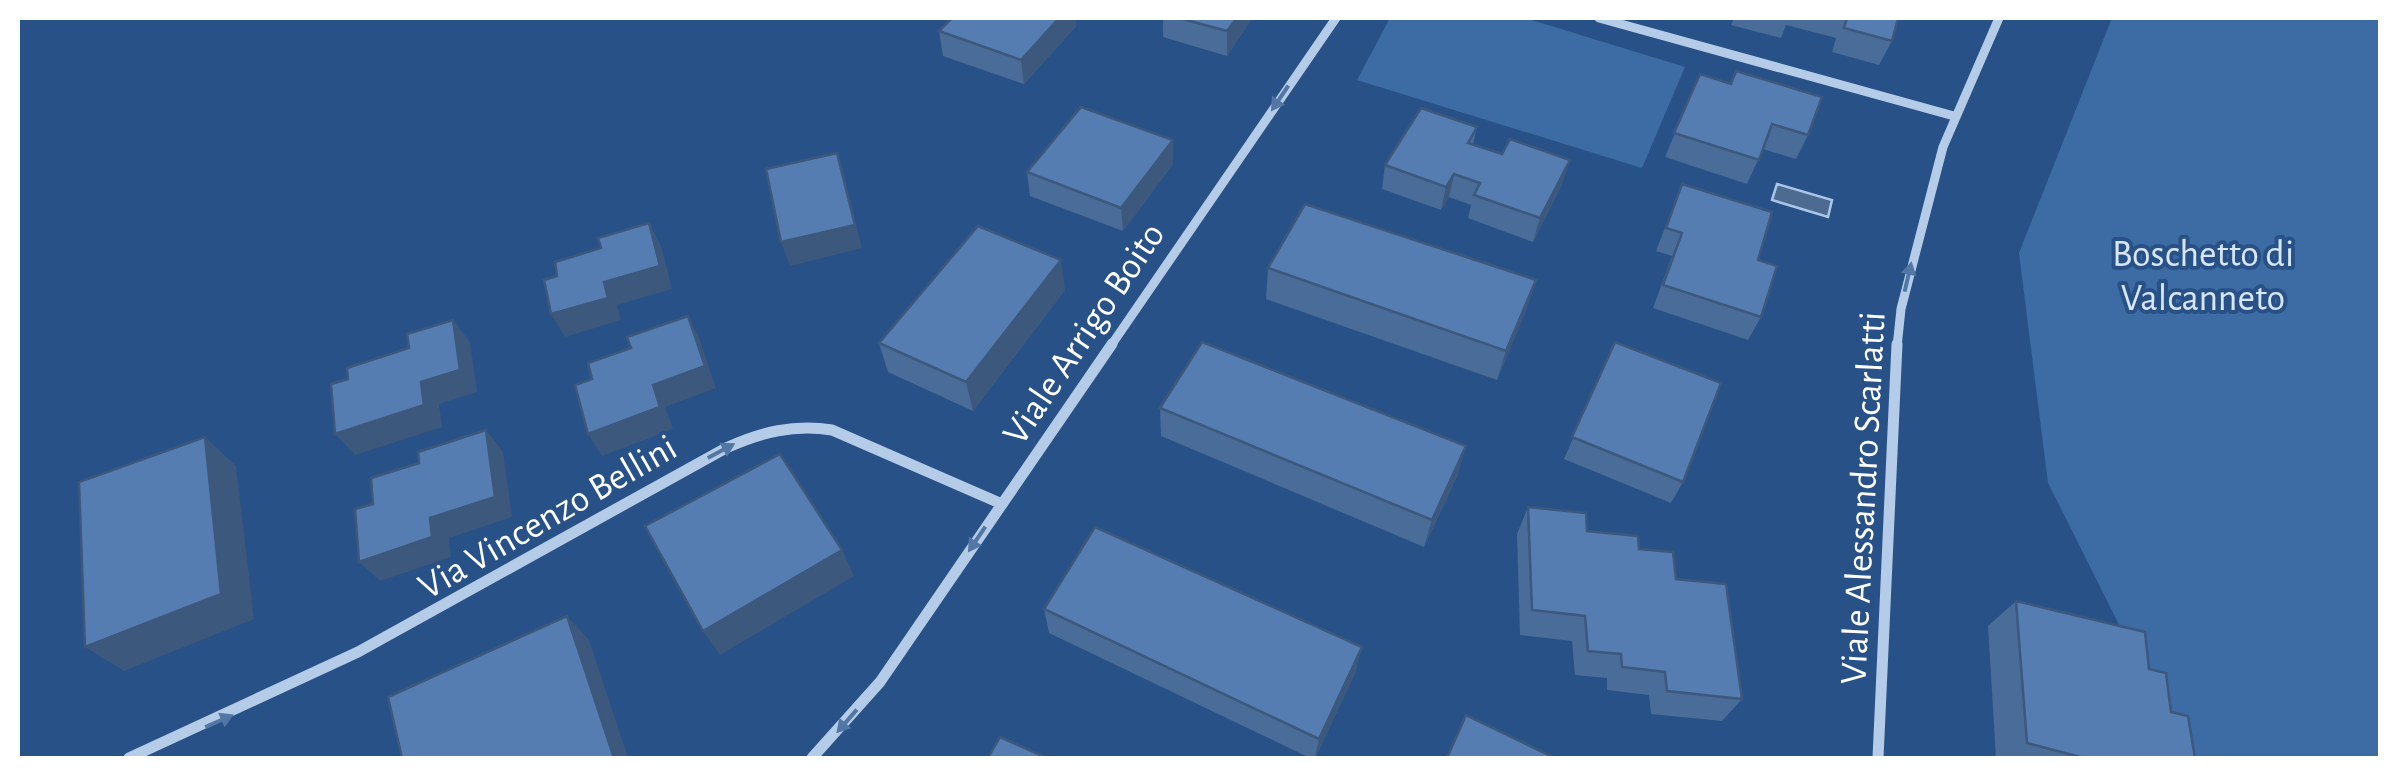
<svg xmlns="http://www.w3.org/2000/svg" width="2398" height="776" font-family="'Alegreya Sans',sans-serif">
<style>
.green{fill:#3d6ba4}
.water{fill:#4d6b91;stroke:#a9c6e9;stroke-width:2.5}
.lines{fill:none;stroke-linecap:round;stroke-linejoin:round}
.minor-far1{stroke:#b4cce8;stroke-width:9}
.minor{stroke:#b4cce8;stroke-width:11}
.wall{fill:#496c98}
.shaded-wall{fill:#3c587c}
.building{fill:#557db1;stroke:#3c587c;stroke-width:2.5}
.oneway{fill:#5277a4}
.labels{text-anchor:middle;stroke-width:8;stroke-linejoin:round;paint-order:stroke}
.park-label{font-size:38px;fill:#d8e6f7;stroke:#285287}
.street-label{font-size:38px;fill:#fff;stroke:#285287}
</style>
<rect width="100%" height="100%" fill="#285287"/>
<g class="green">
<polygon points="1390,18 1525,18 1685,67 1642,168 1357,80"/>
<polygon points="2112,18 2380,18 2380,758 2186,758 2048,483 2019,253"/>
</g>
<polygon class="water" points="1777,184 1832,200 1828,217 1772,200"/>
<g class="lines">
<g class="minor-far1">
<polyline points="1599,18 1954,116"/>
<polyline points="1110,347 1336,18"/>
<polyline points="1897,347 1901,309 1943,147 1999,18"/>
</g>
<g class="minor">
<path d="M 129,758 L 358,652 L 726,448 C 761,432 794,424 832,430 L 1002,504"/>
<polyline points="812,758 880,682 1112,344"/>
<polyline points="1878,758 1897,344"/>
</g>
</g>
<g class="wall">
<polygon points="952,18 1075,18 1076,26 1024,84 943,56 939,31"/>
<polygon points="1163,18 1252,18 1227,56 1163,37"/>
<polygon points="1734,18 1898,18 1892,41 1879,65 1832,52 1836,38 1786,25 1781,38 1731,25"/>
<polygon points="1700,74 1808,135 1796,159 1763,149 1747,184 1665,157"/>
<polygon points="1477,127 1473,144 1562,184 1533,242 1468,218 1471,205 1449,197 1441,210 1382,189 1385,165"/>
<polygon points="1173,164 1123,231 1030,196 1027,172"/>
<polygon points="1682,184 1758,260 1761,317 1748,340 1653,308 1672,256 1656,251"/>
<polygon points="1268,268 1536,280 1526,310 1497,380 1266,299"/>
<polygon points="1065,290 973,411 888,372 879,343"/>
<polygon points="1615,342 1683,482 1671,503 1564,459"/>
<polygon points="1160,408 1458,474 1424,547 1161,436"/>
<polygon points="1528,507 1639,549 1676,579 1742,699 1722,721 1651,714 1649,695 1607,690 1607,678 1575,675 1572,641 1520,635 1517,534"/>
<polygon points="2016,601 2149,669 2195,758 1996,758 1988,626"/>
<polygon points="1044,609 1356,671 1315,758 1310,758 1049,633"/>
</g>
<g class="shaded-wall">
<polygon points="1059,18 1075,18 1076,26 1024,84 1021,60"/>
<polygon points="1237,18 1252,18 1227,56 1227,31"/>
<polygon points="1173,140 1173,164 1123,231 1121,208"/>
<polygon points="837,153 862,248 790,266 781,242"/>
<polygon points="1570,160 1562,184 1533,242 1540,218"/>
<polygon points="1454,174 1449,197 1441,210 1446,187"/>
<polygon points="649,223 661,246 672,289 617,305 621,320 565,337 551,314 604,282"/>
<polygon points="1061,260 1065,290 973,411 966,382"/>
<polygon points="1536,280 1526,310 1497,380 1506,351"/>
<polygon points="688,316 699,338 716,388 665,407 673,429 602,456 588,434 653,385"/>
<polygon points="453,320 470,342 477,392 439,404 442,427 355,455 335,434"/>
<polygon points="486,430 503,452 512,517 449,538 451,557 380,581 359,562"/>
<polygon points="205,437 236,466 254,619 124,671 85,647"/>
<polygon points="1466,446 1458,474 1424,547 1432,520"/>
<polygon points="842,550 854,576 720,655 703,631"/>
<polygon points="567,616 589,640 628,758 614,758"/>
<polygon points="1362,647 1356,671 1315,758 1319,739"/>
</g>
<g class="building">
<polygon points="952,18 1059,18 1021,60 939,31"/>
<polygon points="1179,18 1237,18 1227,31"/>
<polygon points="1847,18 1898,18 1892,41 1844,28"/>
<polygon points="1736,71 1822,97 1808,135 1772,124 1759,160 1674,133 1700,74 1731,84"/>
<polygon points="1081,107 1173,140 1121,208 1027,172"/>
<polygon points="1421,108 1477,127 1468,143 1502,154 1510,139 1570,160 1540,218 1474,195 1480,183 1454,174 1446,187 1385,165"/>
<polygon points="837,153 855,225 781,242 766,169"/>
<polygon points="1682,184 1772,212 1758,260 1777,266 1761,317 1663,285 1682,233 1666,228"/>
<polygon points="1305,204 1536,280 1506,351 1268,268"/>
<polygon points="649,223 660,266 604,282 608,298 551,314 544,280 557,276 555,262 601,248 598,238"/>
<polygon points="978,226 1061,260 966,382 879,343"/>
<polygon points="688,316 705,366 653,385 660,407 588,434 575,385 592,379 588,363 631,348 627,337"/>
<polygon points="453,320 460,370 421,382 424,405 335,434 331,384 348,379 347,368 409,348 407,334"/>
<polygon points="1202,342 1466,446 1432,520 1160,408"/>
<polygon points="1615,342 1721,383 1683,482 1572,437"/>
<polygon points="486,430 495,497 430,518 432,537 359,562 355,509 373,504 371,478 419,463 418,452"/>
<polygon points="205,437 221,594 85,647 79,482"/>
<polygon points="780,454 842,550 703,631 645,526"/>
<polygon points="1528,507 1586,513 1587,531 1638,536 1639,549 1673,552 1676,579 1726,584 1742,699 1667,691 1665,672 1622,667 1621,654 1588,651 1585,616 1532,610"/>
<polygon points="1095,527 1362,647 1319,739 1044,609"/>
<polygon points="2016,601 2145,632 2149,669 2166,673 2171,712 2188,716 2195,758 2084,758 2027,743"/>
<polygon points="567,616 614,758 402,758 388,697"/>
<polygon points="1466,715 1555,758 1447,758"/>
<polygon points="1000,737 1047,758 988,758"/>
</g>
<defs><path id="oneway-solid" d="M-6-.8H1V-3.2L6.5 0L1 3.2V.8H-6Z" transform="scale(2.5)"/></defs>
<g class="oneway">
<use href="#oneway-solid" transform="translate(1280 98) rotate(124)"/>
<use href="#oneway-solid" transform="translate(1908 277) rotate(-77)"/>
<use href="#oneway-solid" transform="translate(721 451) rotate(-28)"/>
<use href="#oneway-solid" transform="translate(977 539) rotate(124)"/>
<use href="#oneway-solid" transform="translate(219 721) rotate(-24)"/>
<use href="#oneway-solid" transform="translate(847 721) rotate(131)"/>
</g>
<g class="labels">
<g class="park-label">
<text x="2203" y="266">Boschetto di<tspan x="2203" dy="44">Valcanneto</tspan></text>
</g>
<g class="street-label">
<text transform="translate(1083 333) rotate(-56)" y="13">Viale Arrigo Boito</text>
<text transform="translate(1862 498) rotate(-87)" y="13">Viale Alessandro Scarlatti</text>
<text transform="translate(547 516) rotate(-30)" y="13">Via Vincenzo Bellini</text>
</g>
</g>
<rect width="2398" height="776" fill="none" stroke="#ffffff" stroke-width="40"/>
</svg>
